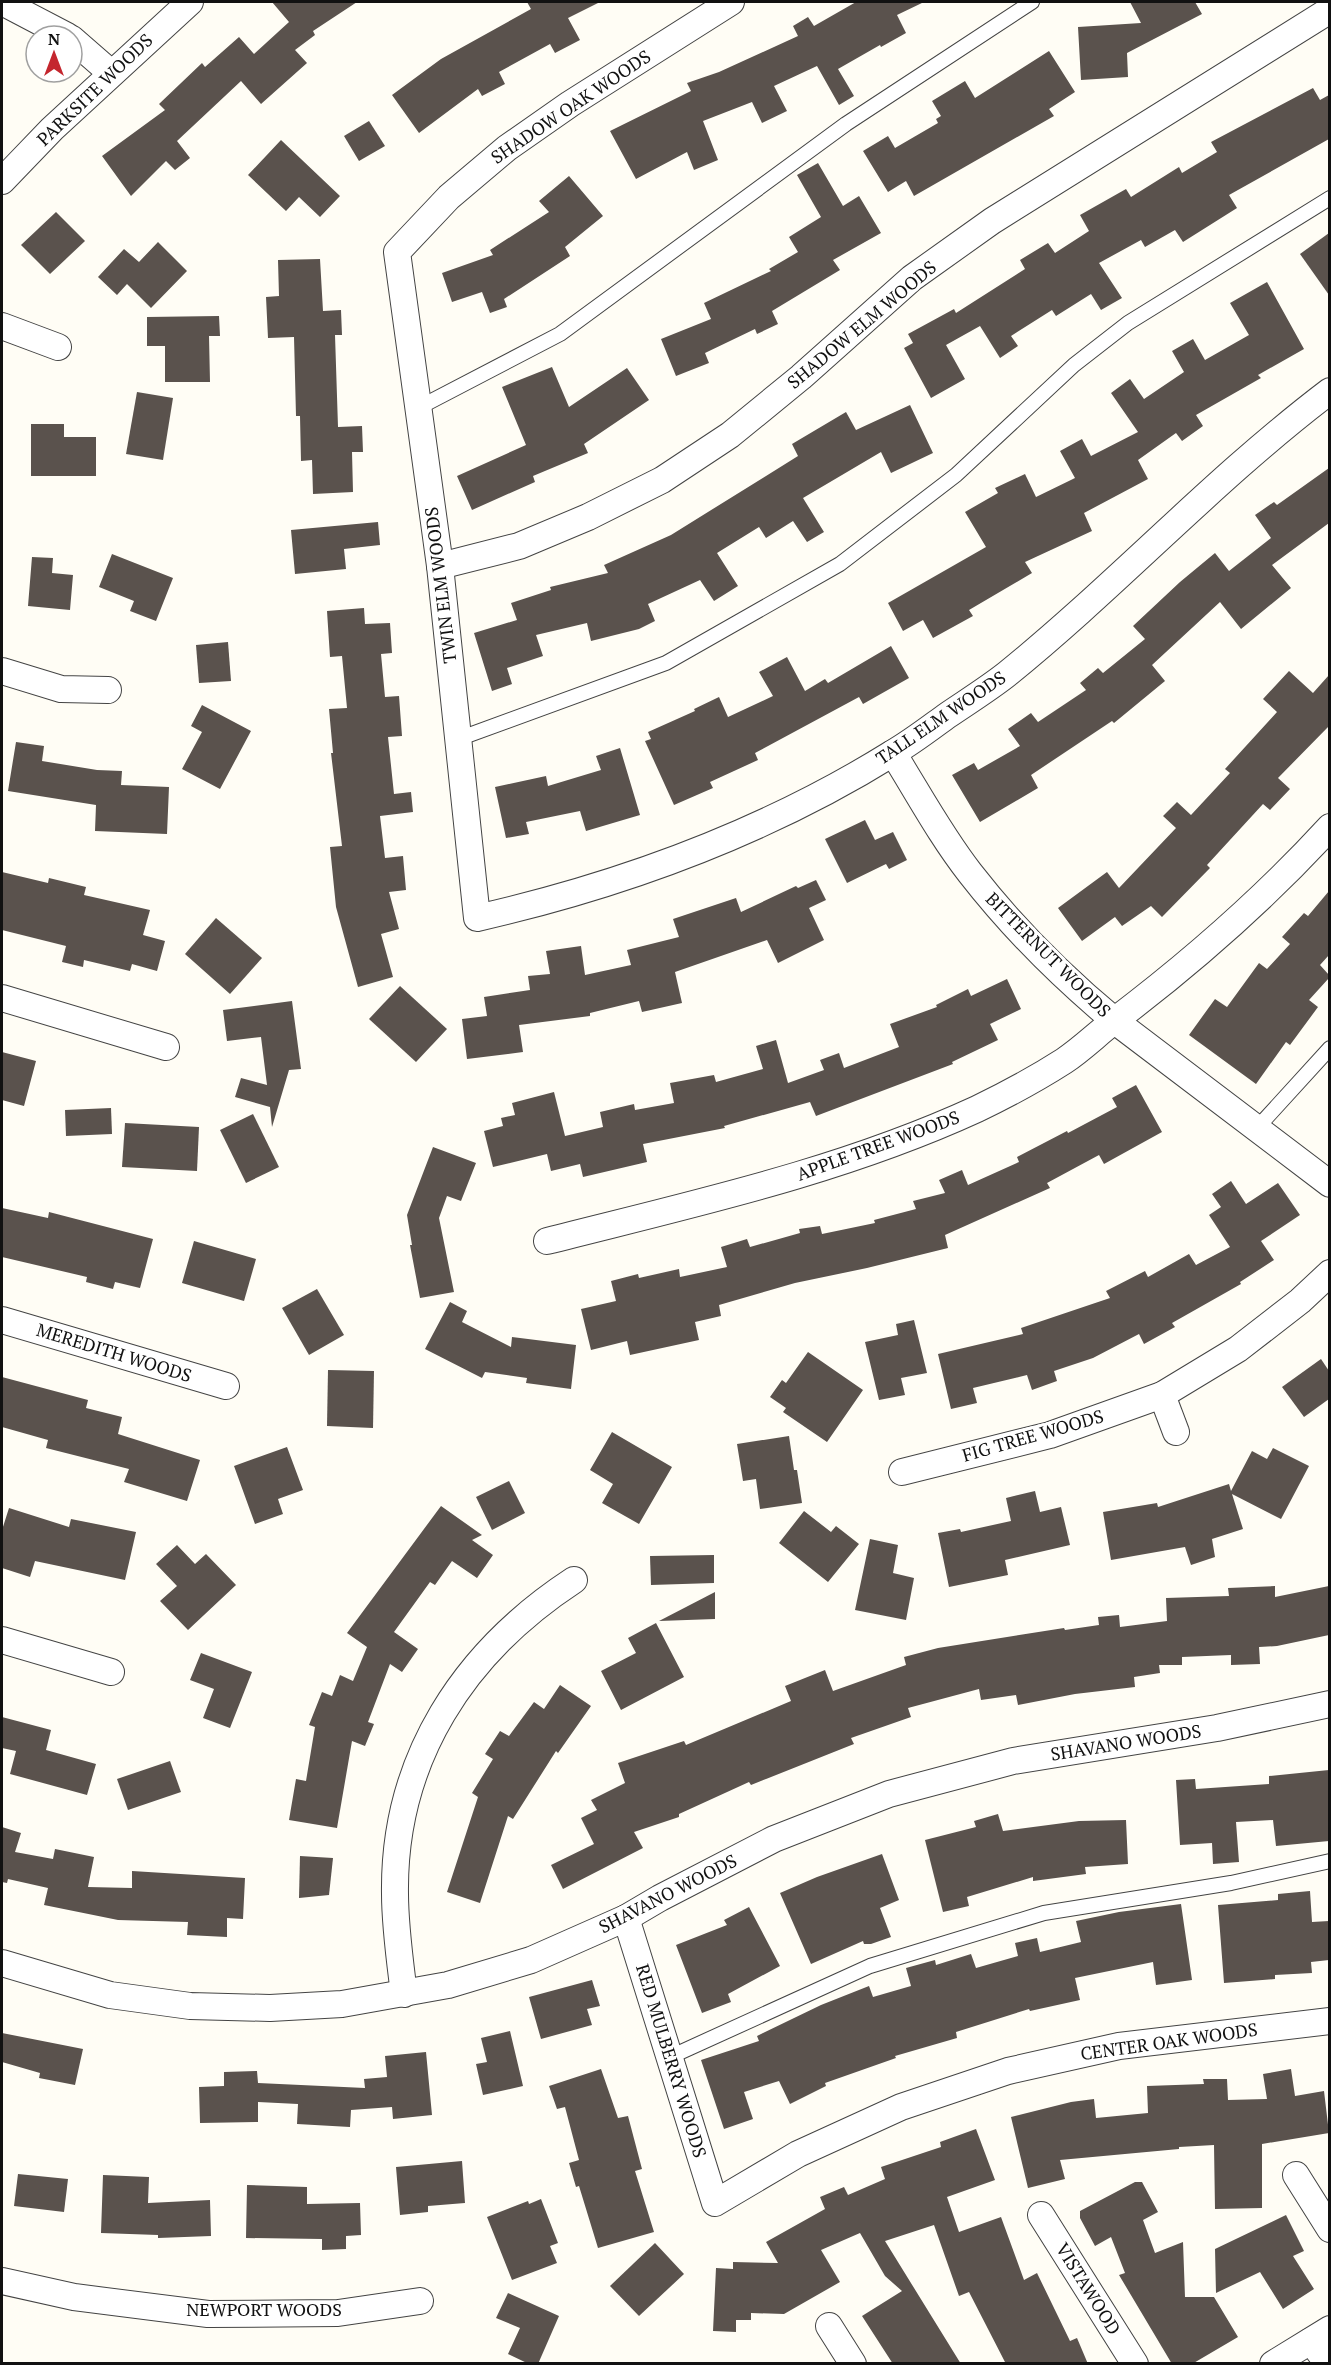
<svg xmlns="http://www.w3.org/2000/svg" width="1331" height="2365" font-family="'PT Serif',serif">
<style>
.building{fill:#5a524d}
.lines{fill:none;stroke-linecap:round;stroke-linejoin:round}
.service-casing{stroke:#444;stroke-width:16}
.minor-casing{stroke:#444;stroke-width:28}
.service{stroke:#fff;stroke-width:14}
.minor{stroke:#fff;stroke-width:26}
.labels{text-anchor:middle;stroke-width:6;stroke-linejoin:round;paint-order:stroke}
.street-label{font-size:18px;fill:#111;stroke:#fff}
</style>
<rect width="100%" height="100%" fill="#fffdf5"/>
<g class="building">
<polygon points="272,2 357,2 313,31 315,35 295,50 307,63 261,104 241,81 177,141 190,158 175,170 166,161 131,196 102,156 165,110 159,104 202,63 205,67 239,37 254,54 289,22"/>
<polygon points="527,2 600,2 568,18 580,40 555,53 550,44 499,72 505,84 482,96 478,89 419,133 392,95 441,59 531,9"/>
<polygon points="856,2 924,2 897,15 906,33 881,47 880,45 838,69 854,96 839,105 817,66 774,86 787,111 762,123 752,102 703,121 718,160 694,170 687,152 636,179 610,131 691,91 687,83 719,72 798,36 793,26 808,17 814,26"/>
<polygon points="1130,2 1195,2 1202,14 1127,53 1128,77 1081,80 1078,27 1141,23"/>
<polygon points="1049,51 1075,92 1049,109 1054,116 914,196 906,181 888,192 863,151 888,136 895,148 938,123 936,119 941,116 932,101 965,81 975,98"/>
<polygon points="1313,88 1320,100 1329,95 1329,139 1229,195 1237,208 1183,242 1175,230 1145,247 1141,240 1099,263 1122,298 1101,310 1091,294 1056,316 1052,310 1011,336 1018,346 1000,358 980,326 946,345 965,379 931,398 904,348 913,343 908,334 954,309 956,313 1025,269 1020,260 1048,243 1055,253 1089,231 1080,215 1126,189 1131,197 1179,167 1182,173 1217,152 1211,142"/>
<polygon points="369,121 385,146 359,161 344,136"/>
<polygon points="281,140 340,196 320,217 299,197 286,211 248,175"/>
<polygon points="818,163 843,206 859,196 881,233 833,260 840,270 772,311 778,324 757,334 755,329 705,353 709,363 676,376 661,339 711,319 704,303 771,271 769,269 798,252 789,237 821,217 797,175"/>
<polygon points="569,176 603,216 565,247 570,256 504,299 507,307 490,313 482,292 452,302 442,273 493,255 490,250 549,212 539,201"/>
<polygon points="56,212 85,241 50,274 21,245"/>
<polygon points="1329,233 1329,295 1300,254"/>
<polygon points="158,242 187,271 151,308 127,284 117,295 98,277 124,249 139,262"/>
<polygon points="320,259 323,311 341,310 342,335 335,335 338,427 362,426 363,452 352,452 353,492 313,494 312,460 301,461 300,416 296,416 294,337 268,338 266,297 279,296 278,260"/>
<polygon points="1267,282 1304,349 1258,375 1261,378 1196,415 1203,426 1182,441 1176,433 1138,460 1148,479 1084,513 1092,531 1025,562 1032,573 969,610 973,616 933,638 923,620 903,631 888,603 986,547 965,512 998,493 995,488 1025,474 1036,497 1075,478 1060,451 1082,439 1091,456 1138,432 1111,393 1130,379 1144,399 1184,372 1172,351 1193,339 1205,360 1249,335 1230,303"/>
<polygon points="219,316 220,336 209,336 210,382 165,382 165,346 147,346 147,317"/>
<polygon points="552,367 569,407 627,368 649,400 584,444 588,453 533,476 535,482 472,510 457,476 526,445 502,387"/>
<polygon points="137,392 173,398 163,460 126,454"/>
<polygon points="910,405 933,453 891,473 881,452 803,498 824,532 807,542 793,521 766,538 759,527 717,553 738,586 714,601 700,580 648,604 655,621 639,629 591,641 587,623 536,635 543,656 507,668 512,684 492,691 474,633 517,620 511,603 551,590 550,587 608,573 604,565 671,535 798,456 792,444 846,412 856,430"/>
<polygon points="31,424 64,424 64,437 96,437 96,476 31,476"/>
<polygon points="1329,468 1329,523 1272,565 1291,588 1241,629 1220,602 1152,665 1165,681 1114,723 1112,721 1031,775 1038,788 980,822 952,775 974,763 978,770 1020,746 1008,729 1031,713 1038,722 1086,690 1080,683 1098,668 1103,673 1145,639 1133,626 1180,582 1215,553 1229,571 1271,538 1255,515 1274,502 1277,505"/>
<polygon points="378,522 380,545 344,549 346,569 295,574 291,530"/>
<polygon points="112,554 173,578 156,621 130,611 134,601 99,587"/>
<polygon points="32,557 53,558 52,573 73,575 70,610 28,606"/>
<polygon points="364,608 365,624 390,623 392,653 381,654 385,697 399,696 402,736 388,737 394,794 411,792 413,812 380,816 385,858 403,856 406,890 389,892 399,929 381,934 393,977 358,987 336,907 330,847 342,846 331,753 333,753 329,709 347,708 342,656 330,657 327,611"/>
<polygon points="228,642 231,681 199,683 196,645"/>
<polygon points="891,646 909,678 863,704 859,697 755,753 758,760 710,782 713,788 674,805 645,741 651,739 648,732 695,711 694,709 719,697 728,717 773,696 759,672 787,657 805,691 825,679 828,683"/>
<polygon points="1289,671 1313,693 1329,675 1329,726 1278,778 1290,789 1270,810 1263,804 1207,865 1210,868 1162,917 1151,906 1122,926 1115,917 1082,941 1058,908 1107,872 1119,888 1176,828 1163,816 1177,802 1191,815 1230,773 1225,769 1277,712 1263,699"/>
<polygon points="202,705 251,731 220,789 182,769 202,732 191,726"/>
<polygon points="16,742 44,746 42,761 97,770 122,771 121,785 169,787 167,834 95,831 96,805 8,791"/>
<polygon points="620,748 640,815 586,831 580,811 526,822 529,834 506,838 495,787 546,776 548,786 601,770 596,756"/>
<polygon points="865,820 875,840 893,832 907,860 889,869 886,864 847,883 825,839"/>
<polygon points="2,872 48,883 49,878 86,887 84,895 150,910 143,935 165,941 157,971 132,964 130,971 84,960 83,967 62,962 66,946 2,930"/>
<polygon points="816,880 826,900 809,908 824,940 778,963 767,940 675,972 682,1003 642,1012 639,1001 590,1013 590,1016 519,1025 523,1052 467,1059 462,1019 487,1016 484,997 530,990 528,976 550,974 546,951 581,946 585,975 631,965 627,950 679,937 673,919 736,898 741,912 796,886 798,888"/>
<polygon points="1329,891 1329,955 1320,965 1329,975 1329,978 1309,1000 1318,1007 1290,1045 1286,1042 1256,1084 1189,1035 1215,999 1227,1007 1259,963 1267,969 1290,944 1282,937 1304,913 1308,916"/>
<polygon points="216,918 262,958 230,994 185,954"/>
<polygon points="1007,979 1021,1009 990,1024 998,1040 952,1062 953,1064 816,1116 810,1102 724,1126 725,1128 643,1144 647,1162 583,1177 580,1164 551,1171 547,1154 493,1167 484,1131 503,1126 501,1118 515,1115 512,1103 554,1092 565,1136 603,1127 600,1112 634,1104 635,1110 674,1103 670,1083 714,1075 716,1082 763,1069 756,1046 776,1040 788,1083 824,1070 820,1060 839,1053 844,1068 899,1047 890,1024 937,1007 936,1005 968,989 971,996"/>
<polygon points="400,986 447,1029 416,1062 369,1019"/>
<polygon points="292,1001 301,1069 289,1070 272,1127 270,1107 235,1097 241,1078 267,1085 261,1037 227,1041 223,1010"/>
<polygon points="2,1052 36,1061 24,1106 2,1100"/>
<polygon points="1136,1085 1162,1132 1104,1164 1099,1155 1047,1183 1050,1188 945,1235 948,1248 867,1268 795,1283 719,1305 721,1316 695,1322 699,1340 630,1355 627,1341 591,1350 581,1309 616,1301 611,1281 638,1274 639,1278 679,1269 680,1277 727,1267 721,1247 747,1239 750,1247 800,1233 799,1229 820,1226 822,1234 875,1223 874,1220 916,1209 913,1201 945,1193 939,1180 962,1170 968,1185 1019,1162 1017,1157 1067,1131 1068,1133 1117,1107 1112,1098"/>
<polygon points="111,1108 112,1134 66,1136 65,1110"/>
<polygon points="253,1114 279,1167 246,1183 220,1130"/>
<polygon points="125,1123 199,1127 197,1171 122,1167"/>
<polygon points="433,1147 476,1163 461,1201 447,1196 439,1218 454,1292 420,1298 410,1245 412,1245 407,1215"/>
<polygon points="1231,1181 1246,1204 1278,1183 1300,1215 1261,1241 1274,1260 1240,1282 1241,1284 1172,1323 1175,1327 1144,1344 1139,1334 1093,1358 1054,1371 1057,1381 1032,1390 1027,1375 973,1388 977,1403 951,1409 938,1354 1023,1334 1021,1328 1110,1298 1106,1291 1145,1271 1148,1277 1189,1254 1196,1265 1230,1247 1209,1215 1221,1207 1212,1194"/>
<polygon points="2,1208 48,1218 49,1212 153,1239 140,1288 115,1282 113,1289 86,1282 87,1277 2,1257"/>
<polygon points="194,1241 256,1259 244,1301 182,1283"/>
<polygon points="317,1289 344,1335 309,1355 282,1308"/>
<polygon points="450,1302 467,1311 462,1322 511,1347 512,1337 576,1345 571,1389 526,1383 527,1378 485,1372 482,1378 425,1349"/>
<polygon points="914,1320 927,1373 901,1378 905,1395 879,1400 865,1342 898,1335 896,1324"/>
<polygon points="808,1352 863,1390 827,1442 783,1412 786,1408 770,1397 782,1380 786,1383"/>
<polygon points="1321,1359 1329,1371 1329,1399 1304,1417 1282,1387"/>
<polygon points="328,1370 374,1371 373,1428 327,1426"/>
<polygon points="2,1377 88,1400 86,1408 122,1417 118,1434 200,1460 187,1501 124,1482 129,1469 46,1448 48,1440 2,1427"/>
<polygon points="612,1432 672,1467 639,1524 602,1503 613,1484 590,1470"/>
<polygon points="789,1436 794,1470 797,1470 802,1503 760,1509 756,1479 743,1481 737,1444"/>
<polygon points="287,1447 303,1490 278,1499 283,1514 255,1524 234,1466"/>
<polygon points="1273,1448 1309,1466 1281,1519 1232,1494 1243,1529 1212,1539 1215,1557 1191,1565 1185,1547 1111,1560 1103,1512 1157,1503 1158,1507 1229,1484 1231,1491 1252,1451 1267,1459"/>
<polygon points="509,1481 525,1513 492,1530 476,1497"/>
<polygon points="1035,1491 1040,1512 1061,1507 1070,1545 1005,1560 1008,1575 949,1587 938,1533 960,1529 961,1532 1011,1521 1006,1498"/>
<polygon points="441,1506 482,1535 472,1540 493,1555 477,1578 452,1561 435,1585 430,1582 394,1632 418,1649 402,1672 390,1664 368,1722 374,1724 365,1746 352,1741 337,1828 289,1820 296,1779 306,1781 315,1727 309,1725 322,1692 332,1696 340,1675 353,1681 367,1647 347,1633"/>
<polygon points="9,1508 69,1527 71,1519 136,1532 125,1580 35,1561 30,1577 2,1568 2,1530"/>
<polygon points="804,1511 831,1532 836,1526 859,1544 828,1582 779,1543"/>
<polygon points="870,1539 898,1545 893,1573 914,1578 906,1620 855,1610"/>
<polygon points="177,1545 195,1564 206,1554 236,1585 188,1630 160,1601 177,1586 156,1564"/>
<polygon points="714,1555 714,1583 651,1585 650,1556"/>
<polygon points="1275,1586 1275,1597 1329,1586 1329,1635 1277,1646 1259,1647 1260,1664 1231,1665 1231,1655 1182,1657 1182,1665 1159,1665 1160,1673 1134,1677 1135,1687 1075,1694 1018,1705 1016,1695 981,1700 979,1689 908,1708 911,1717 851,1738 854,1744 751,1785 749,1782 679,1814 679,1817 634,1832 643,1848 563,1889 551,1865 594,1844 581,1818 597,1810 591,1800 625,1783 618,1763 684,1741 686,1745 791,1701 785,1686 825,1670 833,1691 906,1665 904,1657 938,1648 1064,1628 1065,1630 1099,1625 1098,1617 1119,1615 1120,1627 1167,1621 1166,1598 1229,1596 1228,1588"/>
<polygon points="715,1592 715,1619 659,1621"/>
<polygon points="656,1623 684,1677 621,1710 601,1671 636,1653 628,1638"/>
<polygon points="201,1653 252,1672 230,1728 203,1718 214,1689 190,1680"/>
<polygon points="560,1685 591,1706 558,1753 556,1751 513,1819 508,1816 480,1903 447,1892 478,1797 472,1793 493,1759 485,1754 500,1731 509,1736 534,1702 544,1709"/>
<polygon points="2,1717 51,1730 46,1750 96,1764 87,1795 10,1774 16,1751 2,1748"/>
<polygon points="170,1761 181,1792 128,1810 117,1779"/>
<polygon points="1329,1770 1329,1841 1276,1846 1273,1820 1236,1822 1239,1862 1213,1864 1212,1843 1180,1845 1176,1780 1195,1779 1196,1789 1269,1784 1269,1776"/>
<polygon points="998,1814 1003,1831 1079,1821 1126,1820 1128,1864 1085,1867 1086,1874 1033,1881 1033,1877 967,1897 969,1906 943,1912 925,1840 976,1827 974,1821"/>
<polygon points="2,1827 21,1833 15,1852 53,1859 55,1849 94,1857 88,1887 132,1888 132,1871 245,1878 243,1919 227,1918 227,1937 187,1935 188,1922 118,1920 44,1905 48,1888 8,1879 7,1883 2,1882"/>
<polygon points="882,1854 899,1900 880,1908 891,1937 871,1944 864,1944 863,1941 811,1964 780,1893 817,1877"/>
<polygon points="300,1856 333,1858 329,1895 299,1898"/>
<polygon points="1310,1891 1312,1922 1329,1921 1329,1960 1311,1962 1312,1973 1275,1975 1275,1979 1224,1983 1218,1905 1278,1900 1278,1894"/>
<polygon points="1181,1904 1192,1980 1156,1985 1153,1962 1075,1978 1080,2000 1030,2011 1029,2009 956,2032 957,2038 895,2056 896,2058 825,2083 826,2086 790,2104 779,2081 744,2092 753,2119 724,2129 701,2060 759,2041 757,2036 821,2005 869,1986 873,1997 911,1986 906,1968 935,1960 936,1965 971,1954 976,1968 1018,1956 1015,1943 1037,1938 1040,1952 1081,1942 1076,1921 1119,1912"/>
<polygon points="749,1907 780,1966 728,1994 731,2002 702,2013 676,1945 727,1925 724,1920"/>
<polygon points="592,1980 600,2006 587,2009 592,2025 541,2039 529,1997"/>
<polygon points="510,2031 523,2086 483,2095 476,2064 487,2062 481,2038"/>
<polygon points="2,2033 83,2049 75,2085 39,2078 40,2073 2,2062"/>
<polygon points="426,2052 432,2115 393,2119 392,2107 351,2110 350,2127 297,2124 298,2104 258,2102 258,2122 200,2123 199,2087 224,2086 224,2072 257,2071 258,2083 365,2088 364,2079 387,2077 385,2056"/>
<polygon points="601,2069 618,2118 628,2116 642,2169 635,2171 654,2232 598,2248 579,2186 576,2187 569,2163 579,2160 565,2107 557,2109 549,2086"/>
<polygon points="1291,2069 1295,2096 1324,2091 1329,2133 1262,2144 1262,2208 1215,2209 1214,2145 1179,2147 1179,2149 1060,2160 1065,2179 1028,2188 1011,2117 1071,2102 1094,2099 1096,2118 1148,2113 1147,2086 1204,2084 1203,2079 1227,2079 1228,2100 1267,2099 1263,2074"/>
<polygon points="976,2129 995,2180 947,2197 959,2232 1001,2217 1024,2280 1037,2273 1070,2341 1077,2338 1088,2364 1006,2364 969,2292 959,2296 934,2225 885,2241 961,2364 893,2364 862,2316 902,2291 885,2276 860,2233 821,2250 840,2282 784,2314 751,2313 751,2320 736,2320 736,2332 713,2331 716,2268 733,2269 733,2262 778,2263 766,2242 825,2209 820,2197 844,2187 848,2195 885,2179 881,2167 941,2147 940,2142"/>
<polygon points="462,2161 465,2203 428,2206 428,2212 400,2215 396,2167"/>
<polygon points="18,2174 68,2179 64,2212 14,2206"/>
<polygon points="103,2175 149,2177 148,2203 210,2200 211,2236 158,2238 158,2235 101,2233"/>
<polygon points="1135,2182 1142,2182 1158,2212 1143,2220 1155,2253 1183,2242 1185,2297 1214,2297 1238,2337 1192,2364 1172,2364 1119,2275 1125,2273 1111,2237 1095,2246 1080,2218 1080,2211"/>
<polygon points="247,2185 307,2187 307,2204 360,2203 361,2235 346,2236 346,2249 322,2250 322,2239 246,2238"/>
<polygon points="541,2199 558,2243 550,2246 557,2263 512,2280 487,2217 528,2201 529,2204"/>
<polygon points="1286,2215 1304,2251 1293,2256 1314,2289 1283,2309 1260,2272 1216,2293 1215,2249"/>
<polygon points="655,2243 684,2274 639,2316 610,2286"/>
<polygon points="508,2293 559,2316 538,2364 529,2364 508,2354 520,2328 496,2318"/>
</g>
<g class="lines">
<g class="service-casing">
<g id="service">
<polyline points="418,408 560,334 846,124 1032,2"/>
<polyline points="458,739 666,663 840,564 956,475 1074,365 1128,323 1330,198"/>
<polyline points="1257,1128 1330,1048"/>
<polyline points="670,2057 870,1966 1044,1913 1231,1883 1330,1861"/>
</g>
</g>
<g class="minor-casing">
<g id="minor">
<polyline points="2,2 67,36"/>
<path d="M 731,2 L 570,104 L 507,148 L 449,197 L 397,252 L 440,566 L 477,918 C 622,885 766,832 893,753 C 912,742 930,728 948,715 C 967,702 988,689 1007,674 C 1118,584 1215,478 1330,391"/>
<polyline points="72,39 111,73"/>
<polyline points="2,181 52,129 190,2"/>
<polyline points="2,326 58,347"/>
<polyline points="440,566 519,546 588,517 662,480 730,435 801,377 912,278 992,221 1330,10"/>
<polyline points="2,671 61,689 108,690"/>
<path d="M 893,753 C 918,793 941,836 970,873 C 1012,927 1062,977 1115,1021 L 1330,1184"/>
<polyline points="2,998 166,1047"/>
<path d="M 547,1241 C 692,1204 840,1172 977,1109 C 1004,1096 1039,1077 1064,1061 C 1082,1049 1097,1034 1114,1021 C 1192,962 1264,899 1330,827"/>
<polyline points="2,1320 226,1386"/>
<polyline points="1162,1395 1176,1432"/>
<polyline points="902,1472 1050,1435 1162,1395 1238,1349 1300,1301 1330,1273"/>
<polyline points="2,1640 111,1672"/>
<polyline points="626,1918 715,2203 798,2154 901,2107 1008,2071 1119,2046 1330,2021"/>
<polyline points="2,1963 110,1995 190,2006 270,2008 342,2004 448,1985 531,1960 626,1918 660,1898 774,1839 889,1794 1013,1761 1217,1728 1330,1704"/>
<path d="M 404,1994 C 400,1961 395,1927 395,1894 C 393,1759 464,1652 574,1580"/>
<polyline points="1296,2175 1330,2229"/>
<polyline points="1041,2215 1135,2364"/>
<polyline points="2,2281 74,2297 208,2314 338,2313 420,2301"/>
<polyline points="829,2326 853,2364"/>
<polyline points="1311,2341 1328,2364"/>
<polyline points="1273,2364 1330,2329"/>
</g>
</g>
<use href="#service" class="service"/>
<use href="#minor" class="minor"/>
</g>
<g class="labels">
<g class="street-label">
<text transform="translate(95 90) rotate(-44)" y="6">PARKSITE WOODS</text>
<text transform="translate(571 107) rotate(-34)" y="6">SHADOW OAK WOODS</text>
<text transform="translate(862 325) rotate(-40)" y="6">SHADOW ELM WOODS</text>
<text transform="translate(441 585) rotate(-97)" y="6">TWIN ELM WOODS</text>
<text transform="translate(941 718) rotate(-34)" y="6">TALL ELM WOODS</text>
<text transform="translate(1048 955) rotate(45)" y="6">BITTERNUT WOODS</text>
<text transform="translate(878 1146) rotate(-20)" y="6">APPLE TREE WOODS</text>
<text transform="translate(114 1353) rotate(17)" y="6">MEREDITH WOODS</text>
<text transform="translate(1033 1436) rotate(-16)" y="6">FIG TREE WOODS</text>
<text transform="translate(1126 1743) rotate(-9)" y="6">SHAVANO WOODS</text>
<text transform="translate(668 1894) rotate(-27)" y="6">SHAVANO WOODS</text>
<text transform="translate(1169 2042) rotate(-8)" y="6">CENTER OAK WOODS</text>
<text transform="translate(671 2061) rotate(73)" y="6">RED MULBERRY WOODS</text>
<text transform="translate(1088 2289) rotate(58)" y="6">VISTAWOOD</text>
<text x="264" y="2316">NEWPORT WOODS</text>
</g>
</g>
<rect width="1331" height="2365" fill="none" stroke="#111111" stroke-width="6"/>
<g transform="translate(54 54)"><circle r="28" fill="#ffffff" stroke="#a0a0a0" stroke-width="1.5"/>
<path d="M0-4.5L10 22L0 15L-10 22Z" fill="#c4262e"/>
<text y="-9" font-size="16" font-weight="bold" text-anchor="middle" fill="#111111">N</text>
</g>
</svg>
